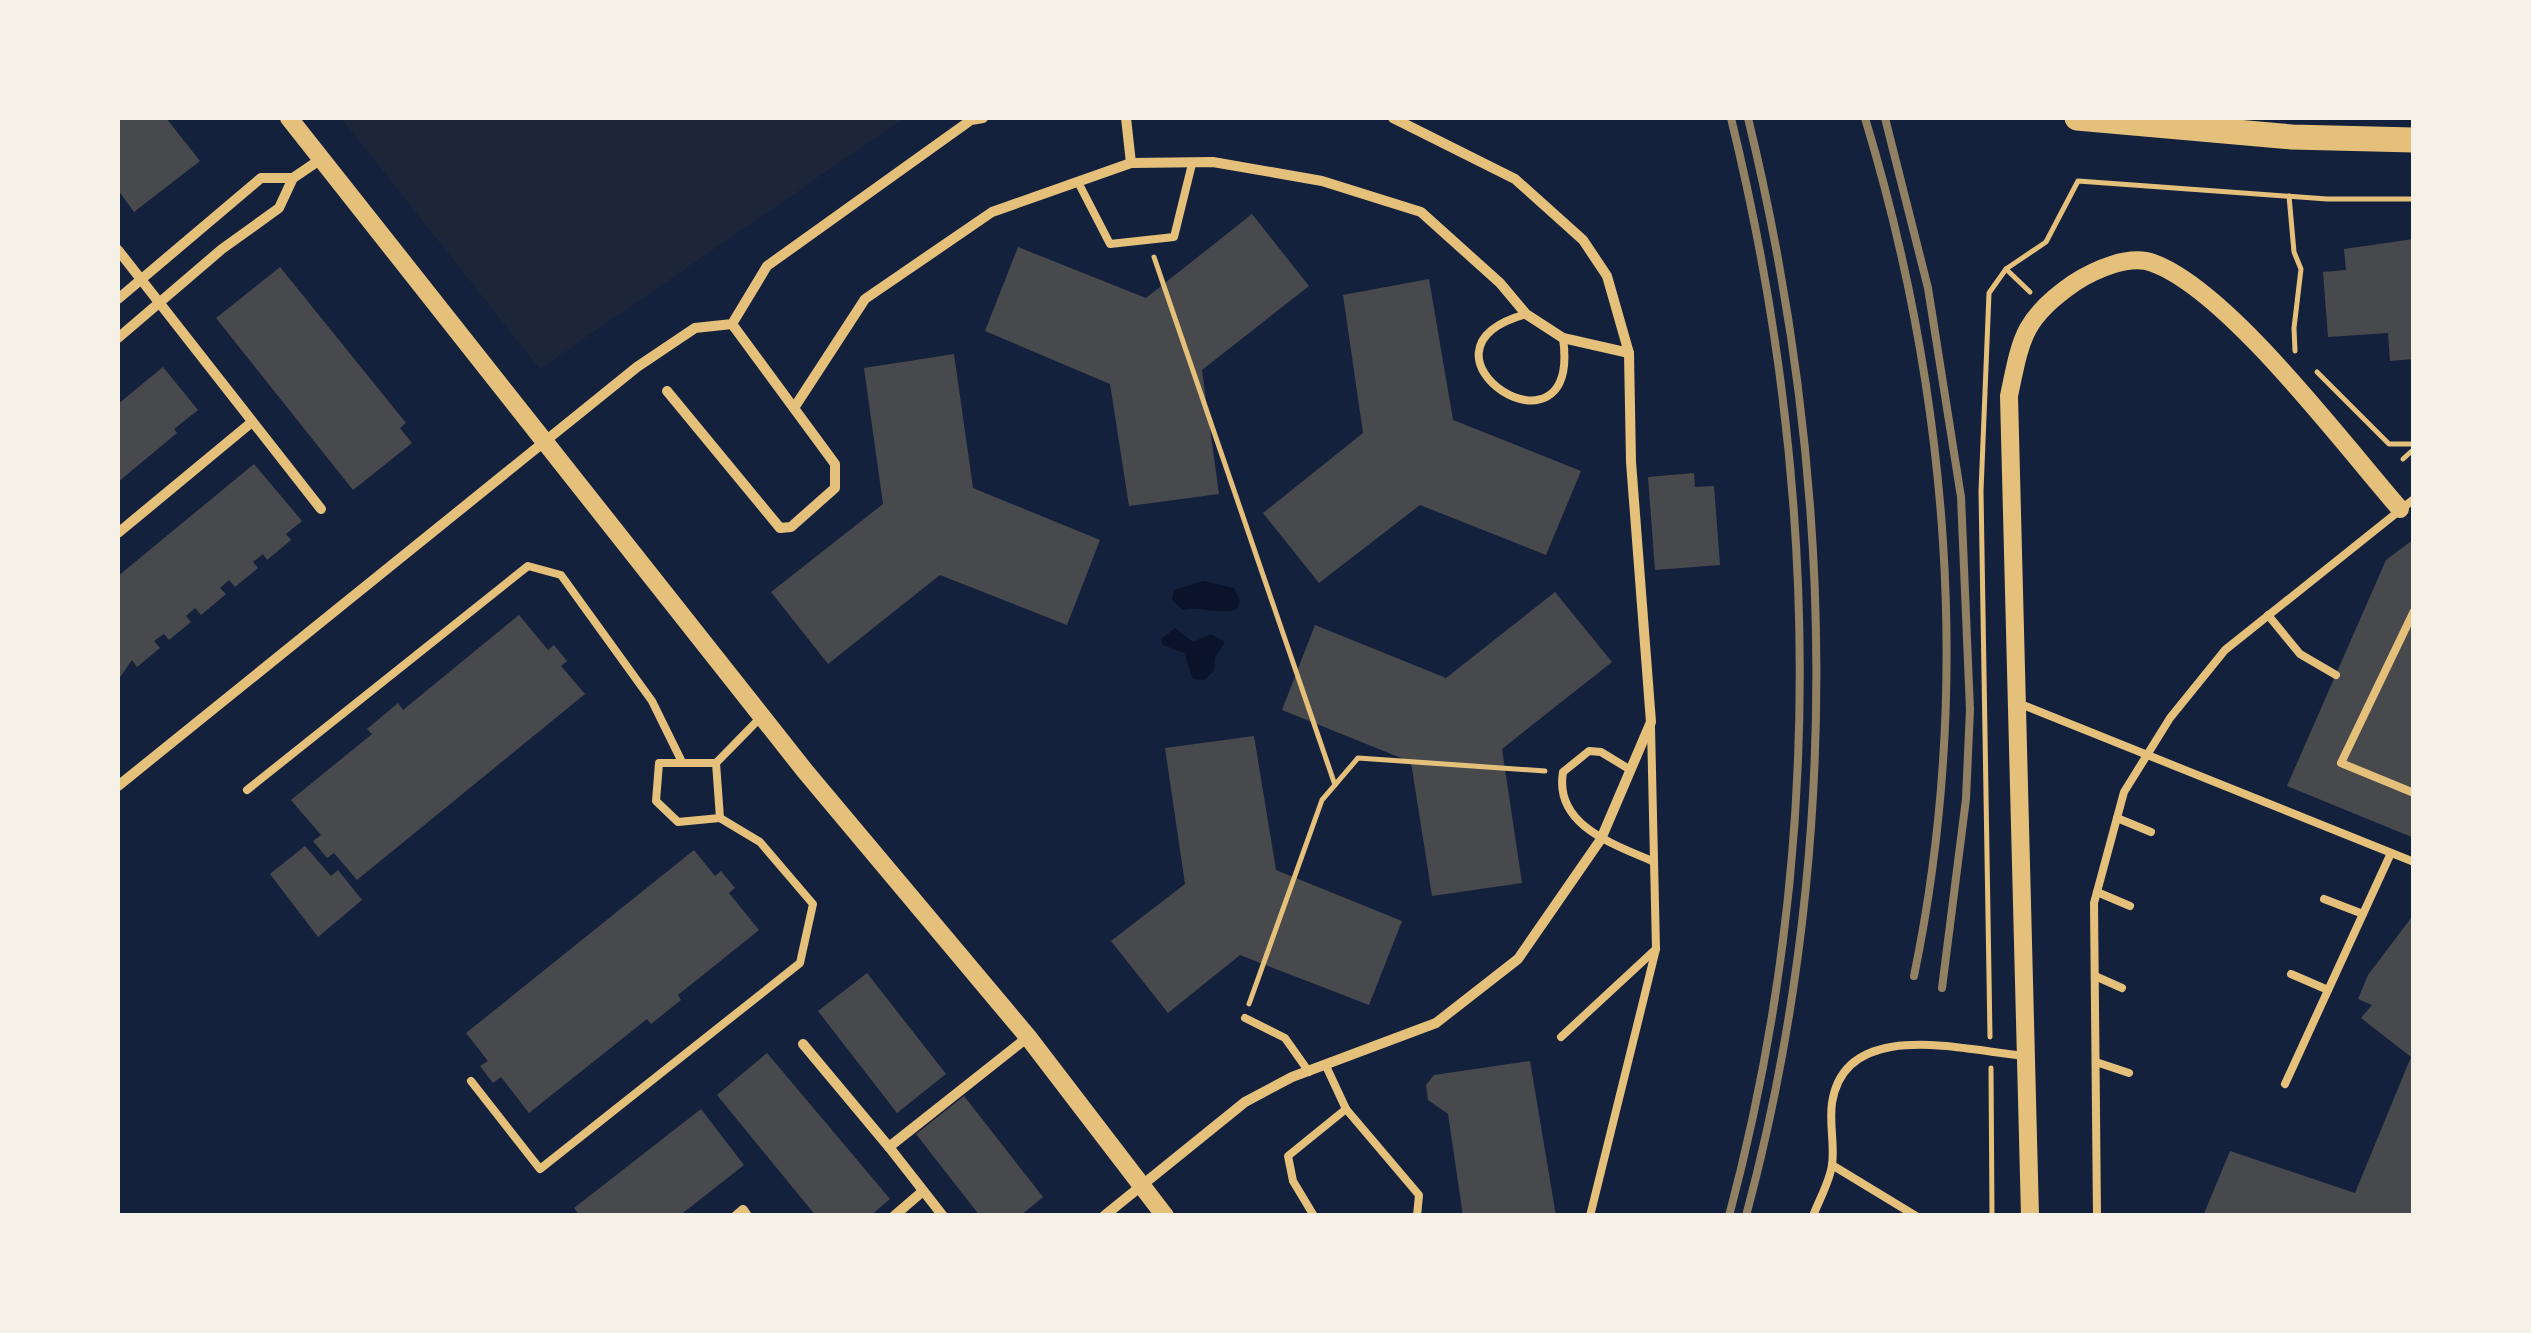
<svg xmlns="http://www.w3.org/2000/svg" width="2531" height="1333" font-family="'IBM Plex Serif',serif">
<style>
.green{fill:#1d2539}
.water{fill:#0b132b}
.building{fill:#48494c}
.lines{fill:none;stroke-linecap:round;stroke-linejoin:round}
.path{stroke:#e5c07b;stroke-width:5}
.service{stroke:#e5c07b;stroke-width:8}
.minor{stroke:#e5c07b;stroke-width:10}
.tertiary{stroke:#e5c07b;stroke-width:18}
.motorway{stroke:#e5c07b;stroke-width:25}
.rail{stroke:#918062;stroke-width:8}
</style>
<rect width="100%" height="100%" fill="#14213d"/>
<polygon class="green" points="341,118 904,118 540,369"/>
<g class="water">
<path d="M 1203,581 L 1234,588 L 1240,601 L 1237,609 C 1222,616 1201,605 1183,610 L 1172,600 L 1174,590 Z"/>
<polygon points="1175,628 1193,642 1211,634 1225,642 1215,657 1214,671 1204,680 1193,679 1184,653 1163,645 1161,639"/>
</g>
<g class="building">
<polygon points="118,118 166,118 200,161 134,212 118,190"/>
<polygon points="1252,214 1309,286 1202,370 1219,494 1129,506 1110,384 985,331 1018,247 1146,298"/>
<polygon points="2414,239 2414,359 2390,361 2388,333 2328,337 2323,272 2346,270 2344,249"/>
<polygon points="280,267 406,423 400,428 412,443 353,490 216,318"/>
<polygon points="1429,279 1453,420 1581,471 1546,555 1420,505 1319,583 1263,513 1363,433 1343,295"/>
<polygon points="954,354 973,488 1100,540 1067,625 940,575 828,664 771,592 883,504 864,368"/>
<polygon points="163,367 198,410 174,429 177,433 118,482 118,404"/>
<polygon points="254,464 302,521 286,534 291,540 267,560 263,554 253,562 258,568 235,587 229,580 220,588 226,594 201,615 195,608 186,616 191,622 169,640 164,634 154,641 160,648 137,667 132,660 118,680 118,576"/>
<polygon points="1694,473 1695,487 1714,486 1720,565 1655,570 1648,477"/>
<polygon points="2414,539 2414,838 2287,786 2386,560"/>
<polygon points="1555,592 1612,662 1502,749 1522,883 1432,896 1411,762 1282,710 1315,625 1446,678"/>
<polygon points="519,615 548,650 554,645 567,661 561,666 585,694 357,880 334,853 327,858 313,841 321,835 291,800 372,734 367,729 398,703 403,710"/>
<polygon points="1254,736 1276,870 1402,921 1369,1005 1240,955 1168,1013 1111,941 1185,884 1165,748"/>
<polygon points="305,846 331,876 338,870 362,900 318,937 270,874"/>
<polygon points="694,850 715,876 721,871 735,888 729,893 759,930 678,995 681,1000 651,1024 647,1019 529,1113 501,1077 493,1083 480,1066 488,1061 466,1033"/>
<polygon points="2414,914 2414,1216 2203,1216 2230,1151 2355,1193 2411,1057 2361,1018 2372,1005 2358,999 2368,975"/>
<polygon points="867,973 946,1074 897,1113 818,1011"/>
<polygon points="767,1053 890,1199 870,1216 816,1216 717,1095"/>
<polygon points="1530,1061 1556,1216 1463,1216 1448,1114 1428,1100 1426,1085 1434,1075"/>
<polygon points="964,1096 1043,1197 1020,1216 980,1216 916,1134"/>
<polygon points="701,1109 744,1165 679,1216 580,1216 574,1208"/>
</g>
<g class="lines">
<g class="path">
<polyline points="2289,196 2294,252 2301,269 2294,328 2295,351"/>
<polyline points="1154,257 1335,785"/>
<polyline points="2006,269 2030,292"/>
<polyline points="2317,372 2389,444 2414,444"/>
<polyline points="2403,459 2414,449"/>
<polyline points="1249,1004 1322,800 1358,758 1545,771"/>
<polyline points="1990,1037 1981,491 1989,293 2006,269 2046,242 2078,181 2327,199 2414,199"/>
<polyline points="1991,1068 1992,1216"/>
</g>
<g class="service">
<polyline points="1078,182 1110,244 1174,237 1192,164"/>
<path d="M 1526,314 C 1394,351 1582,474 1563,338"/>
<polyline points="2414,611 2341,763 2414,793"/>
<polyline points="2268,615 2300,654 2336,675"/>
<polyline points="2018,703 2414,862"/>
<polyline points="716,763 659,763 656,801 678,822 720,818"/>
<path d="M 1629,769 L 1601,752 L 1589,751 L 1563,772 C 1554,825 1613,844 1652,861"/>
<polyline points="247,790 528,566 561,575 652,701 681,760"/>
<polyline points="2117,818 2151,832"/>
<polyline points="2097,892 2130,906"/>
<polyline points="2324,899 2363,914"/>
<polyline points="2291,974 2328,990"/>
<polyline points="2095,976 2122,988"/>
<polyline points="1245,1018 1285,1038 1309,1072"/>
<polyline points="1561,1037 1656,949"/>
<polyline points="2096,1062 2129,1073"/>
<polyline points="1326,1066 1346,1109 1419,1195 1417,1216"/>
<polyline points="471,1081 540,1169 800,963 813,904 760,842 720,818 716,763 762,716"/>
<polyline points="2285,1084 2391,853"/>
<polyline points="1832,1165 1916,1216"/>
<polyline points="1314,1216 1293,1181 1288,1156 1346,1109"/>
<polyline points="1590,1216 1656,949 1651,727"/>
<path d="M 1813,1216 C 1819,1200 1830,1181 1832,1165 C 1835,1145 1829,1124 1832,1103 C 1845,1016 1966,1051 2026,1056"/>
<polyline points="2097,1216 2094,903 2124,792 2170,718 2225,650 2414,499"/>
</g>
<g class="minor">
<polyline points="1126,118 1131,163"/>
<polyline points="118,250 321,509"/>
<polyline points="118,299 261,178 293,178"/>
<polyline points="118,338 222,249 279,208 293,178 321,159"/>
<polyline points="667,391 780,528 791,527 835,488 835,464 732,324"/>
<polyline points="794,408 865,299 992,212 1131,163 1213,162 1322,181 1421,212 1500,283 1526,314 1563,338 1629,353"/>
<polyline points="118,533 252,422"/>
<polyline points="118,786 637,367 695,328 732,324 767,266 971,120 983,118"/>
<polyline points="803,1044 889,1147 1028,1037"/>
<polyline points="889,1147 943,1216"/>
<polyline points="736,1216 743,1210 747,1216"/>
<polyline points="894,1216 923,1191"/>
<polyline points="1104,1216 1245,1102 1292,1077 1436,1023 1518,959 1601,839 1651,722 1631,462 1629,353 1607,276 1583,240 1515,179 1393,118"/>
</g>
<g class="tertiary">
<polyline points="289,118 805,771 1028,1037 1165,1216"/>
<path d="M 2030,1216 L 2009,396 C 2021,338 2023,318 2074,283 C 2094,270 2129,254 2153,263 C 2228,290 2344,445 2400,509"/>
</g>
<polyline class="motorway" points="2077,118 2292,137 2414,140"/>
<g class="rail">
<path d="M 1865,118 C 1949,395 1973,691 1914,976"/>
<polyline points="1885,118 1928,288 1961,497 1970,709 1966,799 1942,988"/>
<path d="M 1729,1216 C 1826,853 1820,481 1731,118"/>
<path d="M 1746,1216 C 1843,853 1836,480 1748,118"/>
</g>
</g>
<rect width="2531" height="1333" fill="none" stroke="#f6f1e7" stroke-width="240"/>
</svg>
